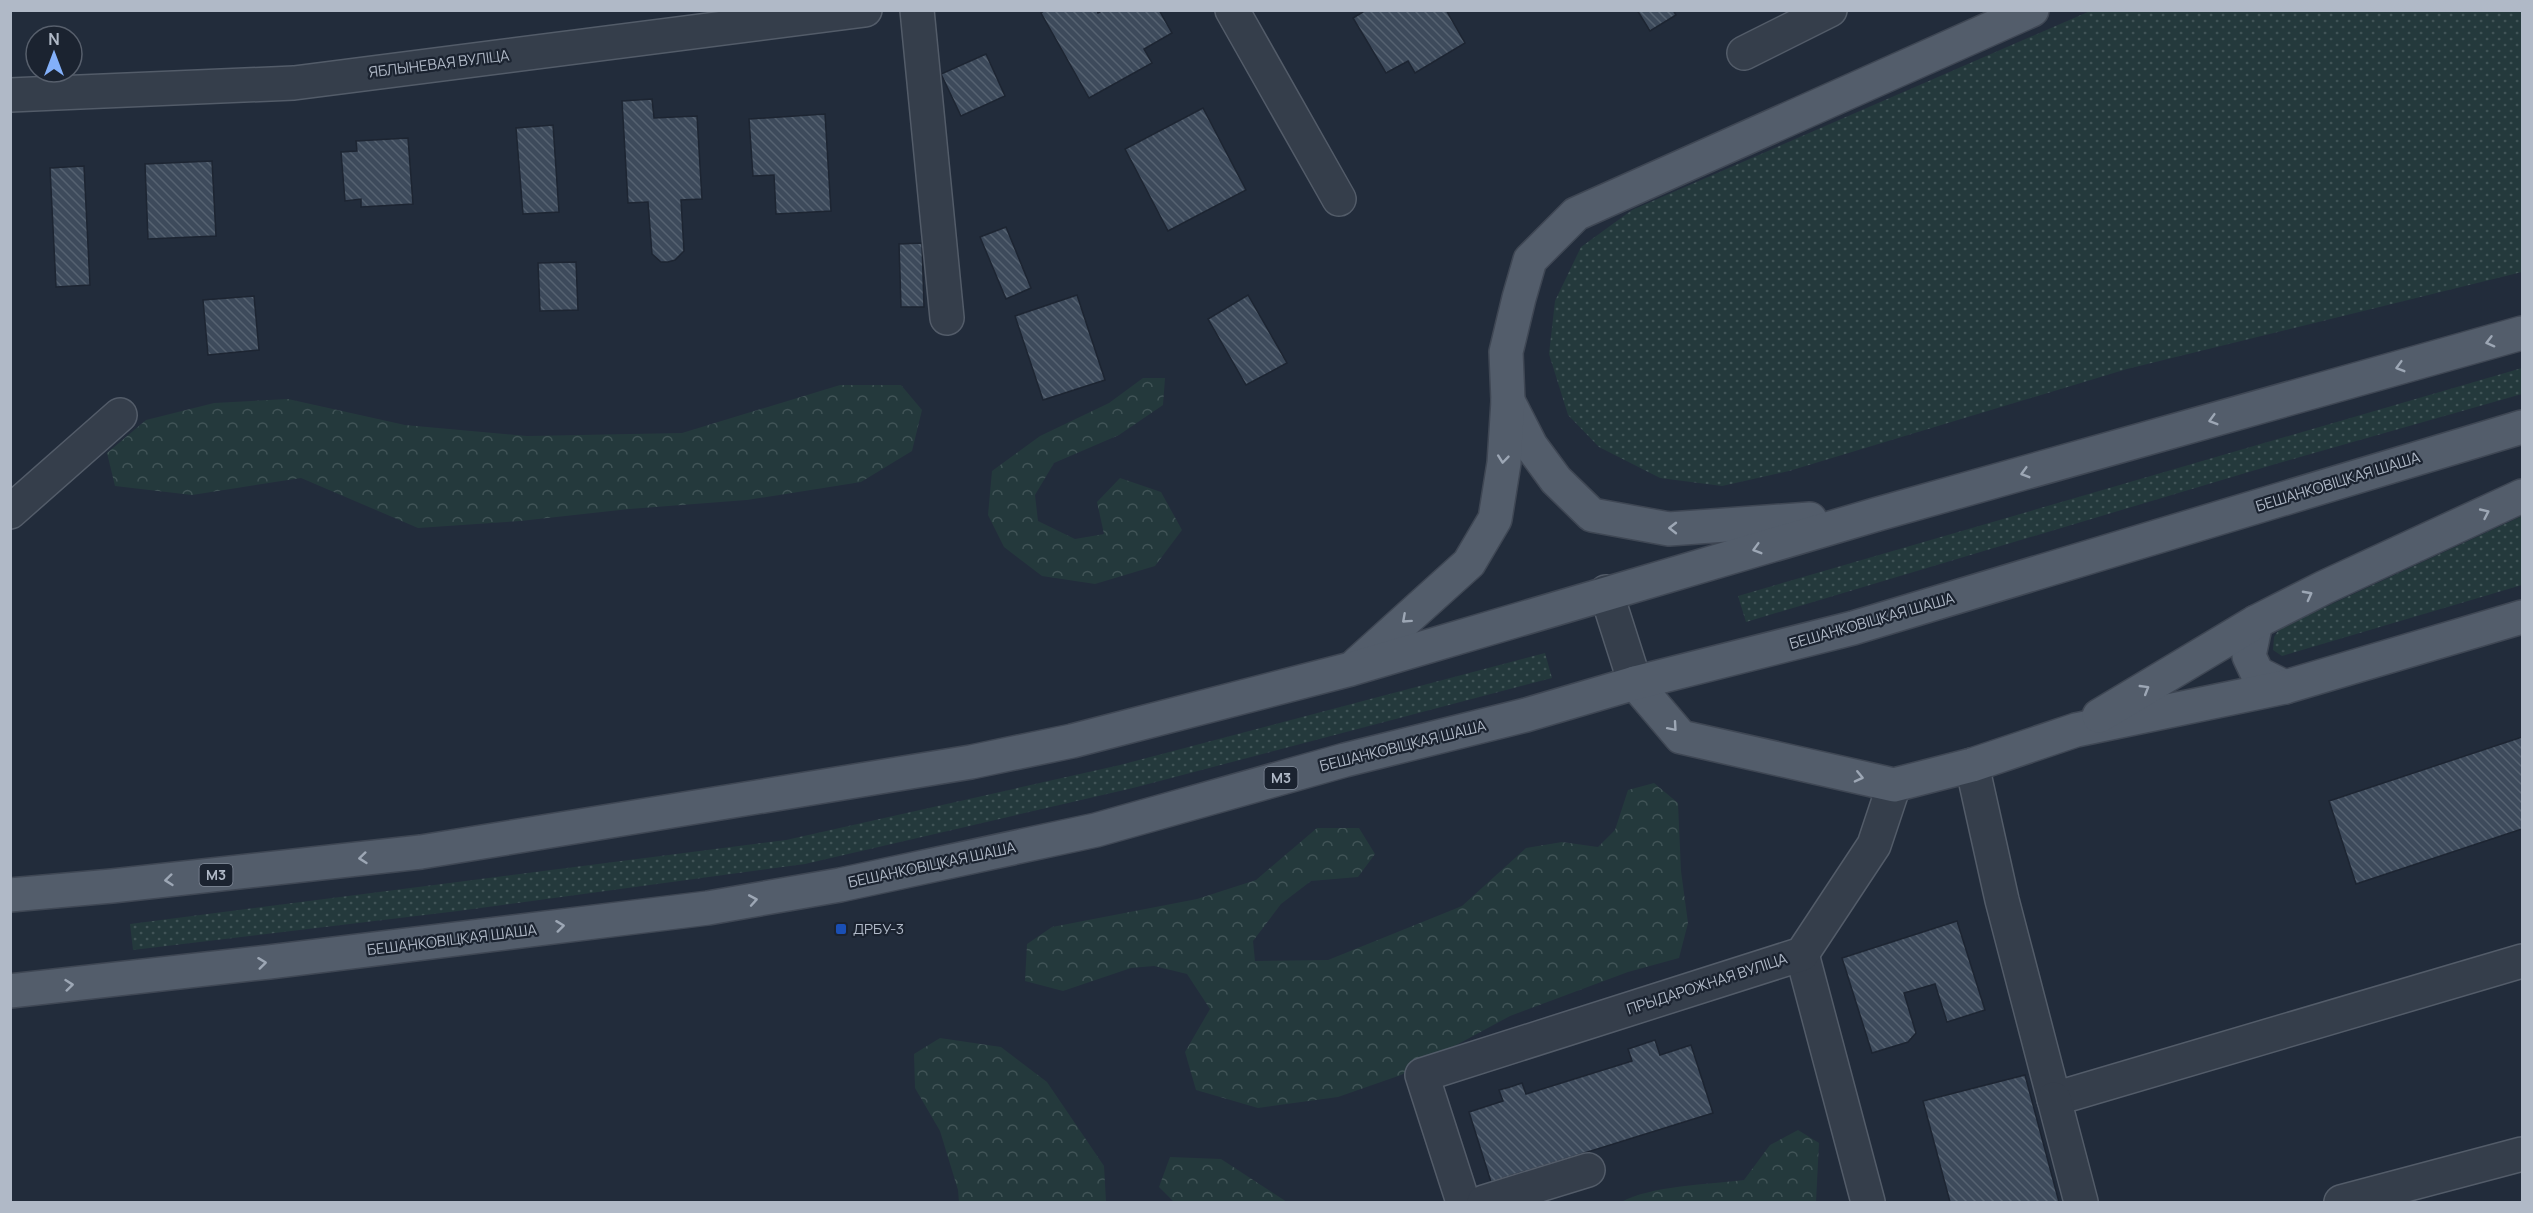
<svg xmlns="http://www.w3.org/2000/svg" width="2533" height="1213" font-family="Manrope,sans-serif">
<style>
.grass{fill:url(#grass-dots)}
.forest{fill:url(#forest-crowns)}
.building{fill:url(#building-back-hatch);stroke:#1d2532;stroke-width:1.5}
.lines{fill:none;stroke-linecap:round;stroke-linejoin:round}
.minor-casing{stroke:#535c69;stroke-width:36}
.major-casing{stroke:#3f4754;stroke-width:36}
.minor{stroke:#353e4b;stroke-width:33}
.major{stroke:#535d6b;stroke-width:33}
.oneway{stroke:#9da7b5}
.transit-dot{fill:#1a4fb4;stroke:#1b2330;stroke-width:2}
.labels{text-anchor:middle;stroke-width:4.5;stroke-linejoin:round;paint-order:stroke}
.shield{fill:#1b2330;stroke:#838c9a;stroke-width:1.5}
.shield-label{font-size:14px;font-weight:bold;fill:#b0b9c7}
.street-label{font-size:15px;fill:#b0b9c7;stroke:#1b2330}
.poi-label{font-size:15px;fill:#b0b9c7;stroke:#1b2330;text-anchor:start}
</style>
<defs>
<pattern id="grass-dots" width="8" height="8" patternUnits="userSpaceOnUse" patternTransform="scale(1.5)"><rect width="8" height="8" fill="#24393c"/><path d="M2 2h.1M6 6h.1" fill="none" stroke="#415457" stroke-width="1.8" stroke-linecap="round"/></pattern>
<pattern id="forest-crowns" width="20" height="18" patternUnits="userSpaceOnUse" patternTransform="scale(1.5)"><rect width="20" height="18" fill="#24393c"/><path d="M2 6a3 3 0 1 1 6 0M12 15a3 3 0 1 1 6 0" fill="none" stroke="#415457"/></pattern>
<pattern id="building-back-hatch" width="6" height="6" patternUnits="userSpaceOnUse" patternTransform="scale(1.5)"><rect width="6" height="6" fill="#3d4a5b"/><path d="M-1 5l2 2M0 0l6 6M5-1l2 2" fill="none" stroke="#566271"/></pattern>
</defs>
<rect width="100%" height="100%" fill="#222c3b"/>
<g class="grass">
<polygon points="2090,11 2522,11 2522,272 2127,369 1789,471 1722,486 1660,478 1599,447 1568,415 1549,354 1555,301 1581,247 1632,210"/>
<polygon points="2522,368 2522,394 2279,463 1746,622 1738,596"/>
<polygon points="2522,516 2522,585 2282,656 2273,650 2274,637 2280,628"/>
<polygon points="1545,653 1552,678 1133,788 805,864 458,911 133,950 130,924 786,840 1120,765"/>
</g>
<g class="forest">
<polygon points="1143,378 1165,378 1163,405 1119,435 1054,463 1035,495 1038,521 1075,539 1104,534 1097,502 1120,478 1161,492 1182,530 1155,566 1095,584 1042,576 1004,547 988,515 992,471 1040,436 1109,403"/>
<polygon points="840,385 901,385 922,410 912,451 861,482 747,500 629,509 520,521 418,528 301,478 192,495 115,486 107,453 146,420 214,403 288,399 405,425 527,436 682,433"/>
<polygon points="1654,783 1678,803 1681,871 1688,923 1679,958 1628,972 1510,1016 1401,1075 1338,1097 1258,1108 1196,1090 1185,1052 1210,1009 1187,974 1154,966 1131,968 1063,991 1025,981 1027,944 1052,927 1197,899 1256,880 1317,828 1359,828 1375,854 1358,877 1311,881 1281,904 1253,941 1255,961 1328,960 1462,906 1526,848 1562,842 1598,847 1615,830 1628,790"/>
<polygon points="940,1038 1001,1047 1047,1082 1104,1166 1106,1201 1101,1202 959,1202 958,1190 940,1131 915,1088 914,1054"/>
<path d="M 1798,1130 L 1819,1143 L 1816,1202 L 1621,1202 C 1650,1186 1710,1184 1744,1180 L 1770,1145 Z"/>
<polygon points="1170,1157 1221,1159 1287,1202 1174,1202 1159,1187"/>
</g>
<g class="building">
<polygon points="1045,10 1097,10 1098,13 1103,10 1159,10 1172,33 1144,49 1152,63 1089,98 1041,13"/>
<polygon points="1366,10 1446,10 1465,43 1415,73 1408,61 1386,73 1353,18"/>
<polygon points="1637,10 1673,10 1676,15 1650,31"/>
<polygon points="986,54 1005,96 961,116 941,74"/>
<polygon points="652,99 654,118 697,116 702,199 681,200 684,251 675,260 668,262 661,262 652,254 648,202 628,203 622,101"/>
<polygon points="1203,108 1246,190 1168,231 1125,149"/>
<polygon points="825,114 831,211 776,214 774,175 753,176 749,119"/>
<polygon points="553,125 559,212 523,214 516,128"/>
<polygon points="408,138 413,204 361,207 361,199 345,201 341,152 357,151 356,141"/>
<polygon points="212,161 216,236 148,239 145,164"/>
<polygon points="84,166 90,285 56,287 50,168"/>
<polygon points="1006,227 1031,288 1006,299 980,237"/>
<polygon points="922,243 924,307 901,307 899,244"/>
<polygon points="576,262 578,310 540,311 538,263"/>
<polygon points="1077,295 1105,380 1043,400 1015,316"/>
<polygon points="1248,295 1287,363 1246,385 1208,319"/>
<polygon points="254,296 259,350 208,355 203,300"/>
<polygon points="2522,737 2522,829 2356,884 2329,801"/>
<polygon points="1957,921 1985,1010 1947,1022 1935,984 1904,993 1916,1033 1908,1042 1872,1053 1842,958"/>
<polygon points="1655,1040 1660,1055 1691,1045 1713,1113 1491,1182 1469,1112 1503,1101 1499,1090 1510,1087 1522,1083 1526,1094 1632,1061 1628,1049"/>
<polygon points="2025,1075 2059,1202 1950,1202 1923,1101"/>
</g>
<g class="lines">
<g class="minor-casing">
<g id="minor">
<polyline points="917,10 947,318"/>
<polyline points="1232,10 1339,199"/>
<polyline points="1744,53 1830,10"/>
<polyline points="10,95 294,83 865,10"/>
<polyline points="10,512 120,415"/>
<polyline points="1606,592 1635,683"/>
<polyline points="1972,765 2002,900 2054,1099 2522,961"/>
<polyline points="1802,954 1868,1202"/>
<polyline points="2054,1099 2081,1202"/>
<polyline points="1463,1202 1422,1075 1802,954 1874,845 1894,785"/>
<polyline points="1484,1202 1588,1170"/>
<polyline points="2341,1202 2522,1154"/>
</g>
</g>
<g class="major-casing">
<g id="major">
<polyline points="1508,401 1531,446 1556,480 1592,515 1669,529 1810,519"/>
<polyline points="2256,622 2249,656 2257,673 2285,687"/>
<polyline points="1357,664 1469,563 1495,519 1504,463 1508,401 1506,352 1519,298 1530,260 1576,214 2032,10"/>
<polyline points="1635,683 1681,737 1894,785 1972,765 2076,730 2285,687 2522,617"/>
<polyline points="2099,716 2256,622 2325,587 2522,496"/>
<polyline points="10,895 112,886 421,852 971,762 1072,741 1351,669 1878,514 2522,333"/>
<polyline points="10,991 269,962 708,908 840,885 1096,830 1345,760 1526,715 1635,683 1853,628 2522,427"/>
</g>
</g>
<use href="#minor" class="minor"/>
<use href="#major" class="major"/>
</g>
<defs><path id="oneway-chevron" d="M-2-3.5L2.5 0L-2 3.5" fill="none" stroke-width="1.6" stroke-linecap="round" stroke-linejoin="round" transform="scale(1.5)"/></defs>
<g class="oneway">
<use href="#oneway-chevron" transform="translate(2490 342) rotate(165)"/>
<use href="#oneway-chevron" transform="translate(2400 367) rotate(164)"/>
<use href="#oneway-chevron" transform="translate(2213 420) rotate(164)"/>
<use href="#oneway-chevron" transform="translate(1503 459) rotate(96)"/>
<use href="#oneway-chevron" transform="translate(2025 473) rotate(164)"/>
<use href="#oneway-chevron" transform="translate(2485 513) rotate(-25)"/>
<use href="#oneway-chevron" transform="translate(1673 528) rotate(-180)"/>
<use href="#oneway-chevron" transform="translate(1757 549) rotate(164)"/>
<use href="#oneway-chevron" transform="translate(2308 595) rotate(-28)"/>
<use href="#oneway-chevron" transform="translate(1406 619) rotate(138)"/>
<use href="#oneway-chevron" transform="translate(2145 689) rotate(-31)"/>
<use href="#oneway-chevron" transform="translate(1673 727) rotate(49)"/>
<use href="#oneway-chevron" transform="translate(1859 777) rotate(13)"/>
<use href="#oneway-chevron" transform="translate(363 858) rotate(174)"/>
<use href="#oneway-chevron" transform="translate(169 880) rotate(174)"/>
<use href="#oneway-chevron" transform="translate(753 900) rotate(-10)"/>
<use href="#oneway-chevron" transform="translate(560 926) rotate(-7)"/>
<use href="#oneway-chevron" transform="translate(262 963) rotate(-7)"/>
<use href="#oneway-chevron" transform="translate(69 985) rotate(-6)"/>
</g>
<rect class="transit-dot" x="835" y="923" width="12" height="12" rx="3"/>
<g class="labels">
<g class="shield">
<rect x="1264.5" y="767" width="33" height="22" rx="4.5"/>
<rect x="199.5" y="864" width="33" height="22" rx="4.5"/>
</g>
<g class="shield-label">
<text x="1281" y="783">М3</text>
<text x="216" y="880">М3</text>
</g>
<g class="street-label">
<text transform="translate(439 64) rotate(-7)" y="5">ЯБЛЫНЕВАЯ ВУЛІЦА</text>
<text transform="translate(2338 482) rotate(-17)" y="5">БЕШАНКОВІЦКАЯ ШАША</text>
<text transform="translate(1872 621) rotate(-16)" y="5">БЕШАНКОВІЦКАЯ ШАША</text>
<text transform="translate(1403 746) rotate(-14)" y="5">БЕШАНКОВІЦКАЯ ШАША</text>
<text transform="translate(932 865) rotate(-12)" y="5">БЕШАНКОВІЦКАЯ ШАША</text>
<text transform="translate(452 940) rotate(-7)" y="5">БЕШАНКОВІЦКАЯ ШАША</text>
<text transform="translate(1707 984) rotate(-18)" y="5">ПРЫДАРОЖНАЯ ВУЛІЦА</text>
</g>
<g class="poi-label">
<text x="853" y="934">ДРБУ-3</text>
</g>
</g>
<rect width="2533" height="1213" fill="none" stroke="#b0b9c7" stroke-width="24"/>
<g transform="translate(54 54)"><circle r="28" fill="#1b2330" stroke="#575f6c" stroke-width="1.5"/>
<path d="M0-4.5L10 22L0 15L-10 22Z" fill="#83b0fa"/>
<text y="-9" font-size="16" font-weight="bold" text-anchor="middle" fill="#b0b9c7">N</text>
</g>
</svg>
